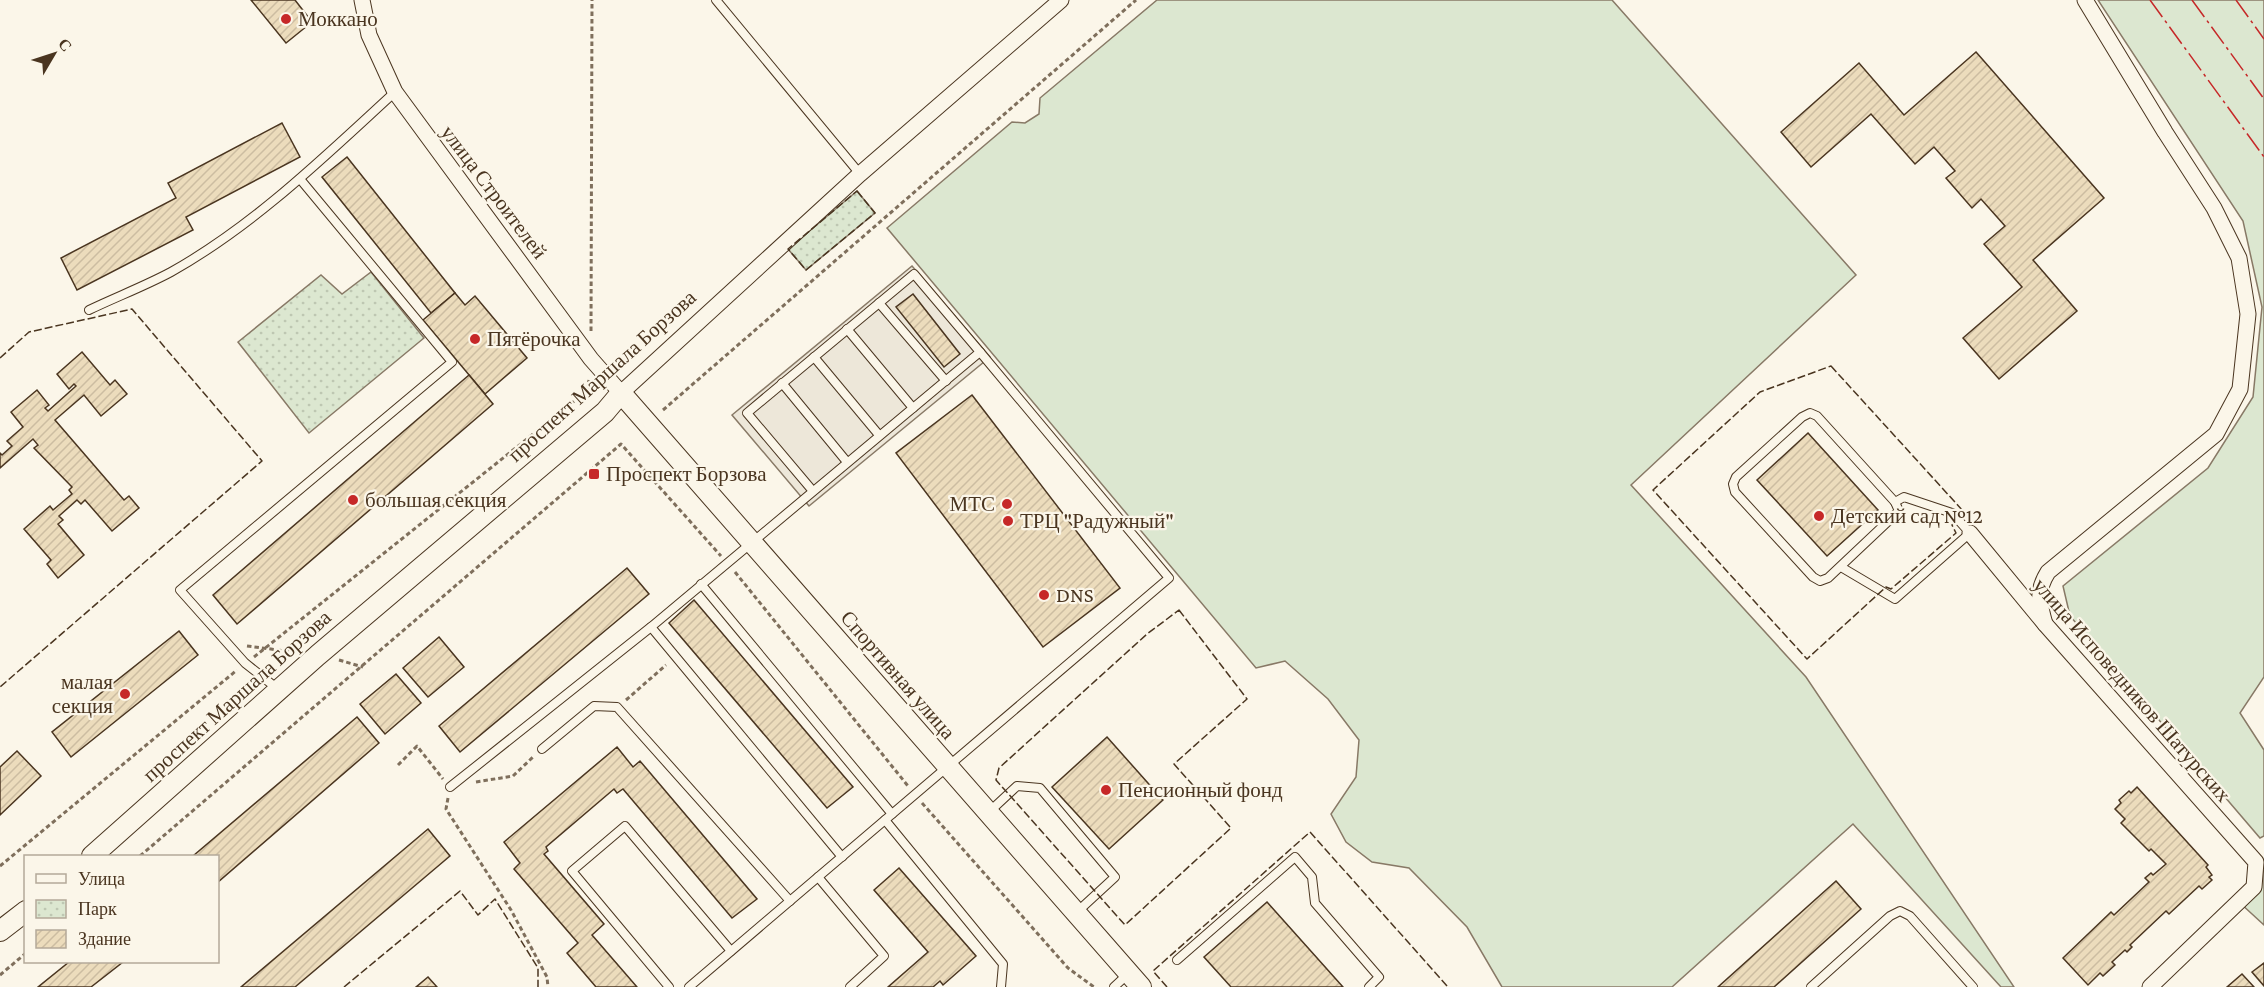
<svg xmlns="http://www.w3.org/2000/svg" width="2264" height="987" font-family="'Crimson Pro',serif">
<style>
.grass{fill:#dce7d0;stroke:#887966;stroke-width:1.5}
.park{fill:url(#park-dots);stroke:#887966;stroke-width:1.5}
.parking{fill:#ede7d9;stroke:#887966;stroke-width:1.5}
.building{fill:url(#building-hatch);stroke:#4a3520;stroke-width:1.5}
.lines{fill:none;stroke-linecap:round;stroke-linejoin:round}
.service-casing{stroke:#4a3520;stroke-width:10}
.minor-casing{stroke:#4a3520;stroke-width:17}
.tertiary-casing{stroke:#4a3520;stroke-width:22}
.path{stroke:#7f6f5c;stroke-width:3;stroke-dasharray:4.5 3;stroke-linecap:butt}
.service{stroke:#fbf6e9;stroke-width:8}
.minor{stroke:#fbf6e9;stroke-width:15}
.tertiary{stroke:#fbf6e9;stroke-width:20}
.fence{stroke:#4a3520;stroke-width:1.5;stroke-dasharray:8 3;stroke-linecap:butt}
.power{stroke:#c62828;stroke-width:1.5;stroke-dasharray:21 4.5 3 4.5;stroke-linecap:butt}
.poi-dot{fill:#c62828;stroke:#fbf6e9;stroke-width:2}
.labels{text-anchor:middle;stroke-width:4.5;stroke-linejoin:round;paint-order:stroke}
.poi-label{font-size:21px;fill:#4a3520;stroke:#fbf6e9;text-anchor:start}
.street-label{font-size:21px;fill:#4a3520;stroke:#fbf6e9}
</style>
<defs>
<pattern id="park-dots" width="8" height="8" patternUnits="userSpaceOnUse" patternTransform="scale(1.5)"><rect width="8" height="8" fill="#dce7d0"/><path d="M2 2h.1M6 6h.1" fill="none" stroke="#bec7b2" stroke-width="1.8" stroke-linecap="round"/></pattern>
<pattern id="building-hatch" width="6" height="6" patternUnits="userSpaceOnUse" patternTransform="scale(1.5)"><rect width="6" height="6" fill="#ecdcbc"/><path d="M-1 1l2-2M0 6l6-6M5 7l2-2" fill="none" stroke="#ccbda1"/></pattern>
</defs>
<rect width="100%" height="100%" fill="#fbf6e9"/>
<g class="grass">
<polygon points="1157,0 1612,0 1856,275 1631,485 1806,677 2014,987 2001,987 1853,824 1672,987 1502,987 1467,927 1409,868 1372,862 1346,842 1331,814 1356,777 1359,740 1328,699 1285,661 1256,668 887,228 1012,122 1025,123 1039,114 1040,98"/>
<polygon points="2098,0 2264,0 2264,677 2240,713 2264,750 2264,836 2260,838 2070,616 2063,586 2208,468 2253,397 2262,307 2243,221"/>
<polygon points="2264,870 2264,925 2240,903"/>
</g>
<g class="park">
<polygon points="857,191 875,213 806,270 788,249"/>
<polygon points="371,272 424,338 309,433 238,342 321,275 342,294"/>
</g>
<polygon class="parking" points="912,266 990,357 809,506 732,415"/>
<g class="building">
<polygon points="251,0 295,0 312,22 286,43"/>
<polygon points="1976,52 2104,198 2033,260 2077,311 1999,379 1963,338 2022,287 1984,244 2005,226 1981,199 1972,208 1946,178 1955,171 1934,147 1915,164 1871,114 1811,167 1781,132 1859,63 1904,115"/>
<polygon points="282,123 300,157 186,217 193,230 77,290 61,258 176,198 168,183"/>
<polygon points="347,157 455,293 431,313 322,177"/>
<polygon points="455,293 465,305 475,296 527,358 485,394 423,320"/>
<polygon points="913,294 960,354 944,367 896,307"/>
<polygon points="82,352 110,385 115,380 127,394 101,416 84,395 55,420 124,500 129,496 139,508 112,531 85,500 81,504 77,500 59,516 63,520 58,524 84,555 58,578 47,564 51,560 24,529 50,506 53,510 72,494 69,490 72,487 34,448 38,445 33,439 0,468 0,453 2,455 12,446 7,441 23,427 11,412 37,390 49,405 45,408 48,411 76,386 74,384 69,389 57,374"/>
<polygon points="469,375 493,404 237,624 213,595"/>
<polygon points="972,395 1120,588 1043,647 896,453"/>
<polygon points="1808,433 1878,510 1827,556 1757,480"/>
<polygon points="627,568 649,594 460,752 439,726"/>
<polygon points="694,600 853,787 827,808 669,623"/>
<polygon points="179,631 198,655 71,757 52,732"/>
<polygon points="439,637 464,667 428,697 403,668"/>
<polygon points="396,674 421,703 385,734 360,704"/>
<polygon points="357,717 379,743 218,882 218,856 193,856"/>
<polygon points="1107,737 1163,800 1109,849 1052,787"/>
<polygon points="617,747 633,767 640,761 757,899 732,918 623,789 617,793 614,789 546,847 548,851 544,854 604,924 592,935 637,987 596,987 567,953 578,943 514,869 520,863 504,842"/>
<polygon points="17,751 41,776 0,815 0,767"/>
<polygon points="2137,787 2208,865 2206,867 2212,875 2209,877 2212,880 2202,889 2199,886 2169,914 2166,911 2130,945 2132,947 2127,952 2125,950 2112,962 2115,965 2103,976 2100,973 2088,985 2063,958 2111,912 2114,915 2149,882 2145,878 2151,873 2153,875 2166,864 2151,849 2149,851 2121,823 2125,819 2115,809 2121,803 2119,800 2129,791 2131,793"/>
<polygon points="428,829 450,856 295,987 241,987"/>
<polygon points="899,868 976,956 943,985 940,981 933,987 888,987 928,952 874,890"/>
<polygon points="1836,881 1861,909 1774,987 1718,987"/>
<polygon points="1267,902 1343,987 1231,987 1204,957"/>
<polygon points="69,962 123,962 91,987 38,987"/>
<polygon points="2264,963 2264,986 2252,972"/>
<polygon points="2242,974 2254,987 2227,987"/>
<polygon points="428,977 437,987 416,987"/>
</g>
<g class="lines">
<g class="service-casing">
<g id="service">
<polyline points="716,0 860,174"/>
<polyline points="879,303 946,381"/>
<path d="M 89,310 C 116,297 145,286 171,272 C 255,225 325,156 395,92"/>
<polyline points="847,329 913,408"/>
<polyline points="814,357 879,435"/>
<polyline points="782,383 847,462"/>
<polygon points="1810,413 1817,416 1895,502 1899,511 1828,578 1820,581 1813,577 1735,492 1733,484 1736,477 1802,417"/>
<polyline points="812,490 747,413 914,274 980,352"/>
<polyline points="1841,567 1895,599 1970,533 1952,513 1904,497 1895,502"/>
<polyline points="701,584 892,814"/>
<polyline points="651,627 842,857"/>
<polyline points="279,690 245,663 180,590 452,362 300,179"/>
<polyline points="542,749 594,706 617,707 790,901"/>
<polyline points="450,787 651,627 980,352 1169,578 689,987"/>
<polyline points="988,813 1017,786 1040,788 1115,877 1077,912"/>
<polyline points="885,820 1003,964 1001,987"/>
<polyline points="818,877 884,956 850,987"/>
<polyline points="1177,960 1295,857 1312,877 1315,903 1379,977 1369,987"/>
<polyline points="669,987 572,871 625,826 731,951"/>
<polyline points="1114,987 1128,974"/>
<polyline points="1811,987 1890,916 1900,911 1910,916 1973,987"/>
</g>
</g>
<g class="minor-casing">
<g id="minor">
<polyline points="362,0 369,35 395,92 591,359 621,393 860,174 1061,0"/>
<polyline points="1970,533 2045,624 2256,862 2254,887 2150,987"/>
<path d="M 2045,624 C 2039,603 2036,591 2048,572 L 2216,434 L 2240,389 L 2248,314 L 2239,258 L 2214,208 L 2165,132 L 2085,0"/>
</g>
</g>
<g class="tertiary-casing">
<g id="tertiary">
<polyline points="92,856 318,655 605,412 621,393 1141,987"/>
<polyline points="0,931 26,911"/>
</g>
</g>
<g class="path">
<polyline points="591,331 592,0"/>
<polyline points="663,410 1136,0"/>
<polyline points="735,572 908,786"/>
<polyline points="247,646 294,652"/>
<polyline points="254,657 587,391 589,380"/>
<polyline points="339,660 363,667"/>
<polyline points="626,700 666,665"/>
<polyline points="398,765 417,746 443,779"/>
<polyline points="476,782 513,776 533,757"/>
<polyline points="448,798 446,809 511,910 547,977 548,987"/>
<polyline points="922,803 1068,968 1094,987"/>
<polyline points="140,856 621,444 721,556"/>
<polyline points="0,866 237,670"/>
<polyline points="0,975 26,953"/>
</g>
<use href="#service" class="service"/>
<use href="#minor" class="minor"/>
<use href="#tertiary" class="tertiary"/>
<g class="fence">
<polygon points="857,191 875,213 806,270 788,249"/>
<polyline points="0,358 29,332 132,309 262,461 0,687"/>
<polygon points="1831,366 1964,512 1952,525 1956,533 1891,589 1886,587 1807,659 1653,490 1760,392"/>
<polygon points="1179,610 1247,699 1174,764 1231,828 1125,925 996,780 999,768 1147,634"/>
<polyline points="344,987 460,891 478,915 495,899 538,968 538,987"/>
<polyline points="1167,987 1153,971 1310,832 1448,987"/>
</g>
<g class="power">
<polyline points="2150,0 2264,157"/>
<polyline points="2192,0 2264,99"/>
<polyline points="2236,0 2264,39"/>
</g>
</g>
<g class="poi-dot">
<circle cx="286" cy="19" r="6"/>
<circle cx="475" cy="339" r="6"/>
<rect x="588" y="468" width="12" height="12" rx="3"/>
<circle cx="353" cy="500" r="6"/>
<circle cx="1007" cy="504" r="6"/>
<circle cx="1819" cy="516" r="6"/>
<circle cx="1008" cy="521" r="6"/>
<circle cx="1044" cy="595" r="6"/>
<circle cx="125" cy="694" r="6"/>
<circle cx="1106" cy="790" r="6"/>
</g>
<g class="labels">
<g class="poi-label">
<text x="298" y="26">Моккано</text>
<text x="487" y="346">Пятёрочка</text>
<text x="606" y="481">Проспект Борзова</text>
<text x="365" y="507">большая секция</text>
<text x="995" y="511" text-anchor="end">МТС</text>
<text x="1831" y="523">Детский сад №12</text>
<text x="1020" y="528">ТРЦ "Радужный"</text>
<text x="1056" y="602">DNS</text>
<text x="113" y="689" text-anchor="end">малая<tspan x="113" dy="24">секция</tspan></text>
<text x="1118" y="797">Пенсионный фонд</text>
</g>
<g class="street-label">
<text transform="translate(494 192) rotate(53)" y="7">улица Строителей</text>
<text transform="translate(602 376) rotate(-42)" y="7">проспект Маршала Борзова</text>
<text transform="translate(898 675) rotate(49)" y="7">Спортивная улица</text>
<text transform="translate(2132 690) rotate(49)" y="7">улица Исповедников Шатурских</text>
<text transform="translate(237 696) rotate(-42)" y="7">проспект Маршала Борзова</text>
</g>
</g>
<rect x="24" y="855" width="195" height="108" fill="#fbf6e9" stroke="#b4a999" stroke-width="1.5"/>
<rect x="36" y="874" width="30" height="9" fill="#fbf6e9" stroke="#b4a999" stroke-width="1.5"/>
<text x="78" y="885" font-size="18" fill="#4a3520">Улица</text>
<rect x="36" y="900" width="30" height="18" fill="url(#park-dots)" stroke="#b4a999" stroke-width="1.5"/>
<text x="78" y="915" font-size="18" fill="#4a3520">Парк</text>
<rect x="36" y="930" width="30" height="18" fill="url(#building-hatch)" stroke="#b4a999" stroke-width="1.5"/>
<text x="78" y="945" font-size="18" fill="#4a3520">Здание</text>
<g transform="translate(54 54) rotate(51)" stroke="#fbf6e9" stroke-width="4.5" paint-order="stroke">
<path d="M0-4.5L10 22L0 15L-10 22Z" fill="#4a3520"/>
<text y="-9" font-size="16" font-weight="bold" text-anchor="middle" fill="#4a3520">С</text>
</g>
</svg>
